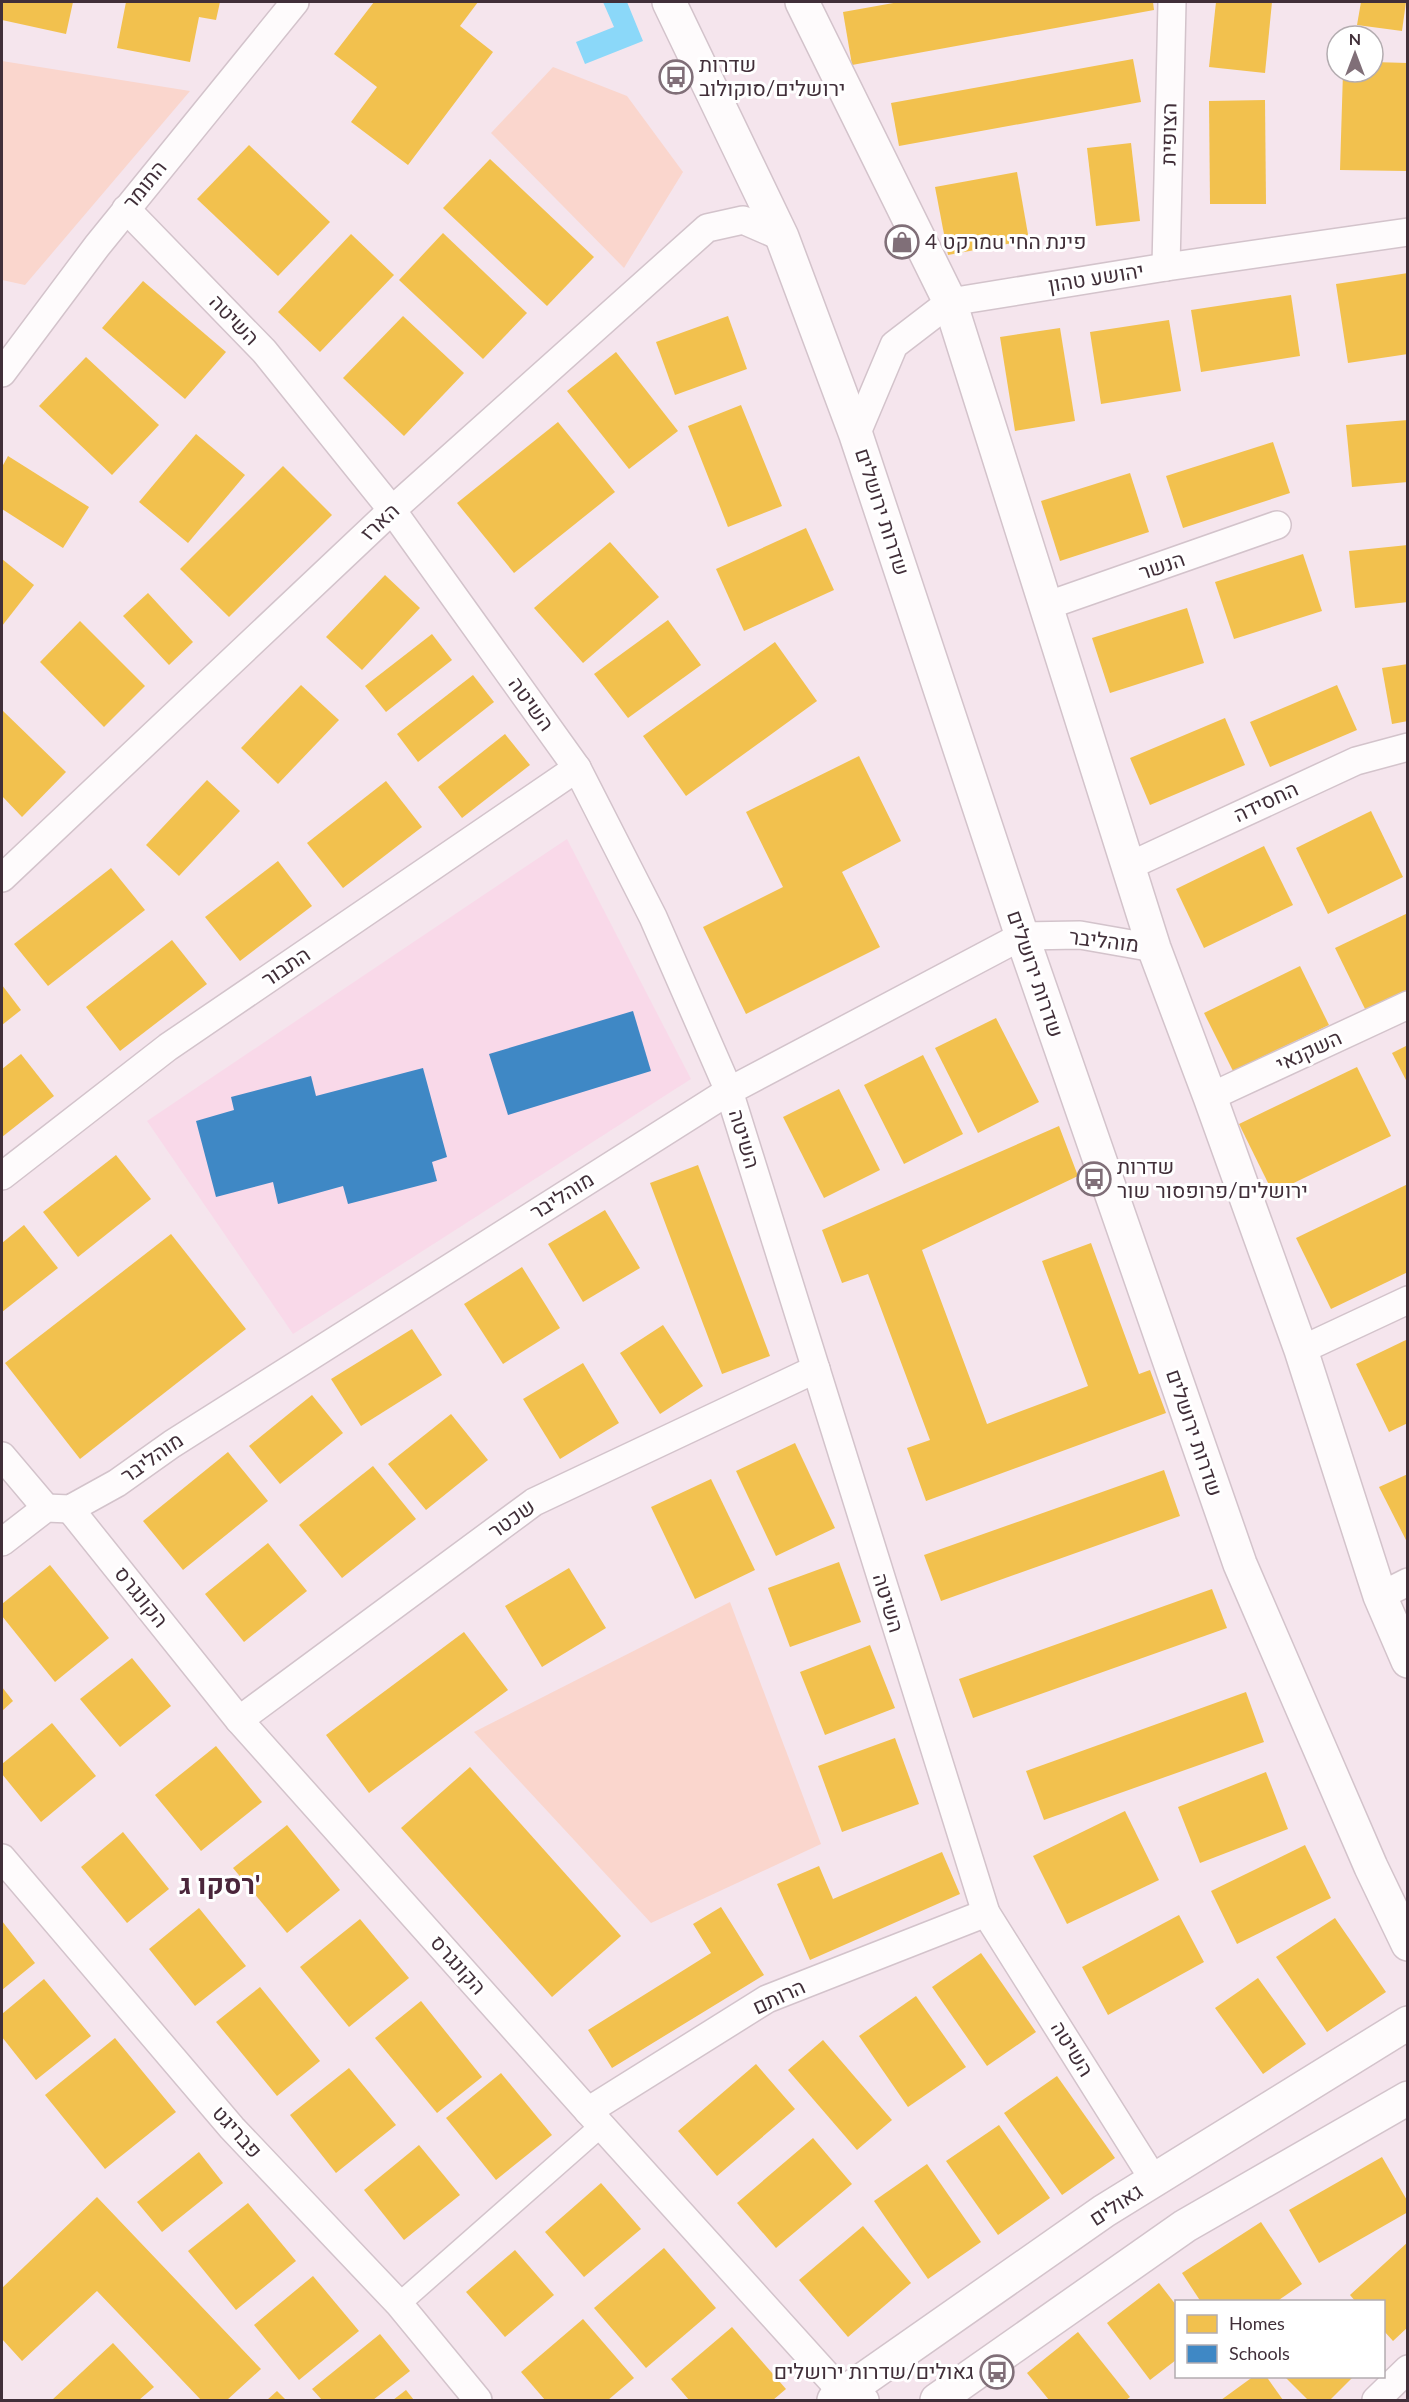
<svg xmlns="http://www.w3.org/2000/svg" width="1409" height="2402" font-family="Lato,Heebo,sans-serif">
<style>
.built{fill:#f9d9e9}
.green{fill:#fad6cd}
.water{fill:#8bd8f9}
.homes{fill:#f2c14e}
.schools{fill:#3f88c5}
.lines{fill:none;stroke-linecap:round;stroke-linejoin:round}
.pedestrian-casing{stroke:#d3c3cb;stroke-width:24}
.minor-casing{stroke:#d3c3cb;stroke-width:30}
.tertiary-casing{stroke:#d3c3cb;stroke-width:36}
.secondary-casing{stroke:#d3c3cb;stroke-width:36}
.pedestrian{stroke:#fefbfc;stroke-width:21}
.minor{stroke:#fefbfc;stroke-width:27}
.tertiary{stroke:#fefbfc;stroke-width:33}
.secondary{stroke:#fefbfc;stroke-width:33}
.labels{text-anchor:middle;stroke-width:6;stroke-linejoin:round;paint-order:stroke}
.poi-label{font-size:21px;fill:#412f39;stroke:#fff;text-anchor:start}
.street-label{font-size:21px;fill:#412f39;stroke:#fff}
.district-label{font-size:27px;font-weight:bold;fill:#4b263b;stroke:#fff}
</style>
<rect width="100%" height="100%" fill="#f5e5ed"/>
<polygon class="built" points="567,839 691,1079 293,1334 147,1121"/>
<g class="green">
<polygon points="2,61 190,91 25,285 2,280"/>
<polygon points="553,67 627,96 683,172 624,268 491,133"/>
<polygon points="730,1602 821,1844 651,1923 474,1732"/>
</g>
<polygon class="water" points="603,2 627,2 643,41 585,64 576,42 614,27"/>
<g class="homes">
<polygon points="2,2 73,2 66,34 2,20"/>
<polygon points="126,2 220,2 216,20 199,17 190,62 117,48"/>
<polygon points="374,2 478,2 460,26 493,52 408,165 351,122 377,87 334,54"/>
<polygon points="899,2 1153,2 1154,10 852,65 843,12"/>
<polygon points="1216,2 1272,2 1265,73 1209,67"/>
<polygon points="1361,2 1406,2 1402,31 1357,25"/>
<polygon points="1133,59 1141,102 899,146 891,103"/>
<polygon points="1373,62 1408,63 1406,171 1340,170 1343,72 1373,72"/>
<polygon points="1265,100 1266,204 1210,204 1209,101"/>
<polygon points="1131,143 1140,221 1096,226 1087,148"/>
<polygon points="249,145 330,222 278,276 197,199"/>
<polygon points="490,159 594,257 547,306 443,208"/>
<polygon points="1017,172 1029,240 948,255 935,187"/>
<polygon points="443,233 527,313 483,359 399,280"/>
<polygon points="351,234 394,275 320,352 278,312"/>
<polygon points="1408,273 1408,354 1348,363 1336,284"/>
<polygon points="143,281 226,352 185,399 102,328"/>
<polygon points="1291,295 1300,356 1201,372 1191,310"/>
<polygon points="403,316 464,373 404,436 343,378"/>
<polygon points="728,316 747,369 675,395 656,342"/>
<polygon points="1169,320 1181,391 1101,404 1090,332"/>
<polygon points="1060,328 1075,421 1015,431 1000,337"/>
<polygon points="616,352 678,431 629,469 567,391"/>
<polygon points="86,357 159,425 112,475 39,406"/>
<polygon points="741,405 782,506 728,527 688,426"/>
<polygon points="1408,420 1408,482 1352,487 1346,425"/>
<polygon points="558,422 615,492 514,573 457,503"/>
<polygon points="196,434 245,475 188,543 139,502"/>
<polygon points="1273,442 1290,493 1183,528 1166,476"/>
<polygon points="8,456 89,507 63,548 2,509 2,467"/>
<polygon points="283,466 332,515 229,617 180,569"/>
<polygon points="1130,473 1149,532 1060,561 1041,501"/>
<polygon points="806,528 834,590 744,631 716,569"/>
<polygon points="610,542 659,597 583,663 534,608"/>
<polygon points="1408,545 1408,602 1355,608 1349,551"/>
<polygon points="1303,554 1322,611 1234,639 1215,582"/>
<polygon points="2,559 34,585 2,626"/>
<polygon points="385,575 420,608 362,670 326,637"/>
<polygon points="148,593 193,642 169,665 123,616"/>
<polygon points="1187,608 1204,663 1110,693 1092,638"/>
<polygon points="668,620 701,665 628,718 594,674"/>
<polygon points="80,621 145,686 104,727 40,662"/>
<polygon points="432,634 452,660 386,712 365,686"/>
<polygon points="775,642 817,701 686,796 643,736"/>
<polygon points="1408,664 1408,721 1392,724 1382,668"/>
<polygon points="473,675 494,702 418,762 397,734"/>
<polygon points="301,685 339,720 278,784 241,748"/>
<polygon points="1337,685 1357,730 1270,767 1250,722"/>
<polygon points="2,710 66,772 22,817 2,796"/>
<polygon points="1225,718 1245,765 1150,805 1130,758"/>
<polygon points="505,734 530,765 462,818 438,787"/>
<polygon points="859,756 901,841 842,872 880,947 746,1014 703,927 783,887 746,812"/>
<polygon points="207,780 240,811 179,876 146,845"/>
<polygon points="386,781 422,827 343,888 307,843"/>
<polygon points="1371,811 1403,877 1328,914 1296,848"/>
<polygon points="1264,846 1293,905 1204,948 1176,889"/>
<polygon points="278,861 312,906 240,961 205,917"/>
<polygon points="111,868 145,910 48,986 14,944"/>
<polygon points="1408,913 1408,996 1368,1015 1335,948"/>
<polygon points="172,940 207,984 120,1051 86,1007"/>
<polygon points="1300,966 1329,1025 1233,1071 1204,1013"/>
<polygon points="2,985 21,1010 2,1025"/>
<polygon points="996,1018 1039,1102 978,1133 935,1048"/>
<polygon points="1408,1045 1408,1084 1392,1053"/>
<polygon points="21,1054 54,1096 2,1137 2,1069"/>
<polygon points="923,1055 963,1134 904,1164 864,1085"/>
<polygon points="1357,1067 1391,1136 1273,1193 1239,1124"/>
<polygon points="839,1089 880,1170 824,1198 783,1117"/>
<polygon points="1059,1126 1078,1176 922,1250 987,1424 1088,1386 1042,1261 1091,1243 1139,1374 1150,1370 1166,1413 926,1501 907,1448 930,1440 868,1274 842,1283 822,1230"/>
<polygon points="116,1155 151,1199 78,1257 43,1212"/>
<polygon points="698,1165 770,1356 722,1374 650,1183"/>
<polygon points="1408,1184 1408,1272 1331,1309 1296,1238"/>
<polygon points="605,1210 640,1268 583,1302 548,1244"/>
<polygon points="24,1225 58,1268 2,1312 2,1243"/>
<polygon points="171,1234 246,1329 80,1459 5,1363"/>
<polygon points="522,1267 560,1328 503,1364 464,1304"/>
<polygon points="663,1325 703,1386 660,1414 620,1353"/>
<polygon points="412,1329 442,1375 361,1426 331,1379"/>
<polygon points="1408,1339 1408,1423 1389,1432 1356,1364"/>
<polygon points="583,1363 619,1423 560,1459 523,1399"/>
<polygon points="312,1395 343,1433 280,1484 249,1446"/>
<polygon points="451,1414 488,1460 426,1510 388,1464"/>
<polygon points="795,1443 835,1528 776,1556 736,1471"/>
<polygon points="228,1452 268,1501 183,1570 143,1521"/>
<polygon points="373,1466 416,1519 342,1578 299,1525"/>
<polygon points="1164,1470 1180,1516 941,1601 924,1555"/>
<polygon points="1408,1474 1408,1544 1379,1487"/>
<polygon points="711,1479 755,1570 695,1599 651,1507"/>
<polygon points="268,1543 307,1591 244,1642 205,1594"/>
<polygon points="839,1562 861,1622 790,1647 768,1588"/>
<polygon points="50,1565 109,1638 55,1682 2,1616 2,1604"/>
<polygon points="569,1568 606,1628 542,1667 505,1606"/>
<polygon points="1212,1589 1227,1628 973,1718 959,1679"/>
<polygon points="464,1632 508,1690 369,1793 326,1735"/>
<polygon points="870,1645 895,1708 825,1735 800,1672"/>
<polygon points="132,1658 171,1706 120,1747 80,1699"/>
<polygon points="2,1687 13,1701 2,1711"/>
<polygon points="1246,1692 1264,1742 1044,1820 1026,1771"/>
<polygon points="52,1723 96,1776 41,1822 2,1774 2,1764"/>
<polygon points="895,1738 919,1804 842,1832 818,1766"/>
<polygon points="216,1746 262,1802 201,1851 155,1795"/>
<polygon points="470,1767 621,1936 552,1997 401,1828"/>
<polygon points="1266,1772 1288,1829 1200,1863 1178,1807"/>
<polygon points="1125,1811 1159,1880 1067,1924 1033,1856"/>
<polygon points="287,1825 340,1890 287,1933 233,1868"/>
<polygon points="123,1832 169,1889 127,1923 81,1867"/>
<polygon points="1305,1845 1331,1898 1237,1944 1211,1891"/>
<polygon points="942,1852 960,1894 810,1960 777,1884 819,1866 833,1899"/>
<polygon points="721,1907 764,1975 612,2068 588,2030 711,1953 693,1924"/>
<polygon points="199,1908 246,1966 195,2006 149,1949"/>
<polygon points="1179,1915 1204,1962 1108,2015 1082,1967"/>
<polygon points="1335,1918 1386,1992 1327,2032 1276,1957"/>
<polygon points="360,1919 409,1978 349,2027 300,1967"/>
<polygon points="2,1921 35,1963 2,1990"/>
<polygon points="981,1953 1036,2032 987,2066 932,1987"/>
<polygon points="1258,1978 1306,2044 1263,2074 1215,2008"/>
<polygon points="44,1979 91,2036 36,2080 2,2037 2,2014"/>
<polygon points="260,1987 320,2061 277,2096 216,2022"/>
<polygon points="916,1996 966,2067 908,2107 859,2036"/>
<polygon points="421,2001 482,2077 437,2113 375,2038"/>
<polygon points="115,2038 176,2112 105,2169 45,2095"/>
<polygon points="823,2040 892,2120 857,2150 788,2070"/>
<polygon points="756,2064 795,2109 717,2176 678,2131"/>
<polygon points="349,2068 396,2125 336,2173 290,2115"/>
<polygon points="501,2073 552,2135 496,2180 446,2118"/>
<polygon points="1057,2076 1115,2158 1062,2195 1004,2113"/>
<polygon points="999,2125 1050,2198 998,2235 946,2161"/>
<polygon points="813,2138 852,2184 776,2248 737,2203"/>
<polygon points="419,2145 460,2195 404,2240 364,2190"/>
<polygon points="199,2152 223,2183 162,2232 137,2202"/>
<polygon points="1382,2157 1408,2202 1408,2212 1319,2263 1289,2210"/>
<polygon points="927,2164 981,2242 928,2279 874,2201"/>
<polygon points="601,2183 641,2229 584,2277 545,2232"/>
<polygon points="97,2197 261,2369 227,2400 201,2400 97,2291 22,2361 2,2339 2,2288"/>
<polygon points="248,2203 296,2261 236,2310 188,2251"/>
<polygon points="1261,2222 1302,2284 1276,2302 1201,2302 1182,2273"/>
<polygon points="863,2226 911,2283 848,2337 799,2280"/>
<polygon points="1408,2242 1408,2327 1393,2341 1384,2331 1384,2302 1356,2302 1350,2295"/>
<polygon points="664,2248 716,2308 646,2368 594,2308"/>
<polygon points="515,2250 554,2295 505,2337 466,2292"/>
<polygon points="313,2276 359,2331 299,2380 254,2325"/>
<polygon points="1159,2283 1176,2305 1176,2360 1150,2380 1107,2323"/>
<polygon points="583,2319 634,2378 608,2400 545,2400 521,2372"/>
<polygon points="732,2327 786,2389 773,2400 689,2400 671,2379"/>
<polygon points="1078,2332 1130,2397 1126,2400 1049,2400 1027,2373"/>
<polygon points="380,2334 410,2371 373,2400 322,2400 312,2389"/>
<polygon points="113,2343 154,2387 139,2400 52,2400"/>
<polygon points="1254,2376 1266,2376 1283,2400 1221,2400"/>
<polygon points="1284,2376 1354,2376 1330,2400 1308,2400"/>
<polygon points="406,2390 414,2400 393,2400"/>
<polygon points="277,2391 286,2400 267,2400"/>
</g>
<g class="schools">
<polygon points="633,1011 651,1071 508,1115 489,1054"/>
<polygon points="423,1068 447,1157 432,1162 437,1181 348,1204 343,1186 278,1204 273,1182 216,1197 196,1121 234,1110 231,1097 311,1076 316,1096"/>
</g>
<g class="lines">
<g class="pedestrian-casing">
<polyline id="pedestrian" points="399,2304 601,2126"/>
</g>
<g class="minor-casing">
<g id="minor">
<polyline points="126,209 264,351 392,510 577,768 653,917 729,1091 986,1913 1154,2180"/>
<polyline points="1166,267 1172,2"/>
<polyline points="2,373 97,246 295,2"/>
<polyline points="856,435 894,345 950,302 1166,267 1408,232"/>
<polyline points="1046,606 1277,525"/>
<polyline points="1129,866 1356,761 1408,747"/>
<polyline points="2,878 392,510 707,228 743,220 782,237"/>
<polyline points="1210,1097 1408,1005"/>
<polyline points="2,1176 168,1047 577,768"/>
<polyline points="1301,1350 1408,1300"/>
<polyline points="2,1456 46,1508"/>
<polyline points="70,1509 239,1720 588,2111 843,2393 865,2400"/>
<polyline points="2,1542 46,1508 70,1509 117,1483 172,1444 729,1091 1022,936 1080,935 1154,948"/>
<polyline points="1380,1596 1408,1582"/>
<polyline points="239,1720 534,1502 816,1369"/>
<polyline points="2,1858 232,2128 399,2304 478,2400"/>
<polyline points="588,2111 767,1999 986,1913"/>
<polyline points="1376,2400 1408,2369"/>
</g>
</g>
<g class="tertiary-casing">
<g id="tertiary">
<polyline points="834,2400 1104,2211 1408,2023"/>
<polyline points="937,2400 1185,2226 1408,2098"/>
</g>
</g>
<g class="secondary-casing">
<g id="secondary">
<polyline points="669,2 782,237 856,435 1022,936 1240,1564 1371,1867 1408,1944"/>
<polyline points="802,2 950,302 1154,948 1210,1097 1301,1350 1380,1596 1408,1661"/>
</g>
</g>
<use href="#pedestrian" class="pedestrian"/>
<use href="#minor" class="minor"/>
<use href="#tertiary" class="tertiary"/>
<use href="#secondary" class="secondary"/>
</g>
<defs>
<g id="bus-ring" transform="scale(1.725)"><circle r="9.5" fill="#fff" stroke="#806f78" stroke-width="1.5"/><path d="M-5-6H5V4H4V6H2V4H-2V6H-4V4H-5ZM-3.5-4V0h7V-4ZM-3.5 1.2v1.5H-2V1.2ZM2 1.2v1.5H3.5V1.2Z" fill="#806f78"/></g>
<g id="shop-ring" transform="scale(1.725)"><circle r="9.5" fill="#fff" stroke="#806f78" stroke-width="1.5"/><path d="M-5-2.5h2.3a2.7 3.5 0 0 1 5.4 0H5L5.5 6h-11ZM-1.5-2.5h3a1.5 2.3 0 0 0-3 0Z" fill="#806f78"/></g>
</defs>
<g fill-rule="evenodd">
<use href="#bus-ring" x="676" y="77"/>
<use href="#shop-ring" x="902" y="242"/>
<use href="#bus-ring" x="1094" y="1179"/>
<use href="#bus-ring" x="997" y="2372"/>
</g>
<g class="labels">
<g class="poi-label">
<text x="699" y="72">שדרות<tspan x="699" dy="24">ירושלים/סוקולוב</tspan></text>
<text x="925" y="249">מרקט 4u פינת החי</text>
<text x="1117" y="1174">שדרות<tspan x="1117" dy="24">ירושלים/פרופסור שור</tspan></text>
<text x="974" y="2379" text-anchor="end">גאולים/שדרות ירושלים</text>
</g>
<g class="street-label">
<text transform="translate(1169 134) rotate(-89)" y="7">הצופית</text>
<text transform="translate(145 185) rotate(-51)" y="7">התומר</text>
<text transform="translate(1096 278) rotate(-9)" y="7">יהושע טהון</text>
<text transform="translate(234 320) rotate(46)" y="7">השיטה</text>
<text transform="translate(882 512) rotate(72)" y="7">שדרות ירושלים</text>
<text transform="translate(380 522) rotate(-43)" y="7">הארז</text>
<text transform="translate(1162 566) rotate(-19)" y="7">הנשר</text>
<text transform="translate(531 704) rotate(54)" y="7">השיטה</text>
<text transform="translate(1266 802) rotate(-25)" y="7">החסידה</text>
<text transform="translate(1104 941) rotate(7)" y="7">מוהליבר</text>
<text transform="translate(286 967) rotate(-34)" y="7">התבור</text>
<text transform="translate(1035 974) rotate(71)" y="7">שדרות ירושלים</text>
<text transform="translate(1309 1051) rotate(-25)" y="7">השקנאי</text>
<text transform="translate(744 1139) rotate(73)" y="7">השיטה</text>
<text transform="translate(562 1196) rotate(-32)" y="7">מוהליבר</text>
<text transform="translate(1194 1433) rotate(71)" y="7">שדרות ירושלים</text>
<text transform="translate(152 1458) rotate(-35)" y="7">מוהליבר</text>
<text transform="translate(512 1519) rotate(-35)" y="7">שכטר</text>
<text transform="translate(141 1597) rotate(51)" y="7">הקונגרס</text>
<text transform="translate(888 1603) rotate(73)" y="7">השיטה</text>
<text transform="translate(458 1965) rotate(48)" y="7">הקונגרס</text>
<text transform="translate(779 1997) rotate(-25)" y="7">הרותם</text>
<text transform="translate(1072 2049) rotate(58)" y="7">השיטה</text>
<text transform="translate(237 2132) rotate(48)" y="7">פבריגט</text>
<text transform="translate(1116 2205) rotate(-33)" y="7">גאולים</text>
</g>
<g class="district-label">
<text x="220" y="1894">רסקו ג'</text>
</g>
</g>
<rect width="1409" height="2402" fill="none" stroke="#412f39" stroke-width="6"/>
<rect x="1175" y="2300" width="210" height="78" fill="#ffffff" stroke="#b3acb0" stroke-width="1.5"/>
<rect x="1187" y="2315" width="30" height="18" fill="#f2c14e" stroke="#b3acb0" stroke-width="1.5"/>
<text x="1229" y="2330" font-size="18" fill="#412f39">Homes</text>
<rect x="1187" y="2345" width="30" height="18" fill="#3f88c5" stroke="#b3acb0" stroke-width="1.5"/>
<text x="1229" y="2360" font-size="18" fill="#412f39">Schools</text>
<g transform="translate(1355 54)"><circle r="28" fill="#ffffff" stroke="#b3acb0" stroke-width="1.5"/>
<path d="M0-4.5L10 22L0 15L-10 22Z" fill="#806f78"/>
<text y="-9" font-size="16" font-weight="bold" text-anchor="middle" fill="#412f39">N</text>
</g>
</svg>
